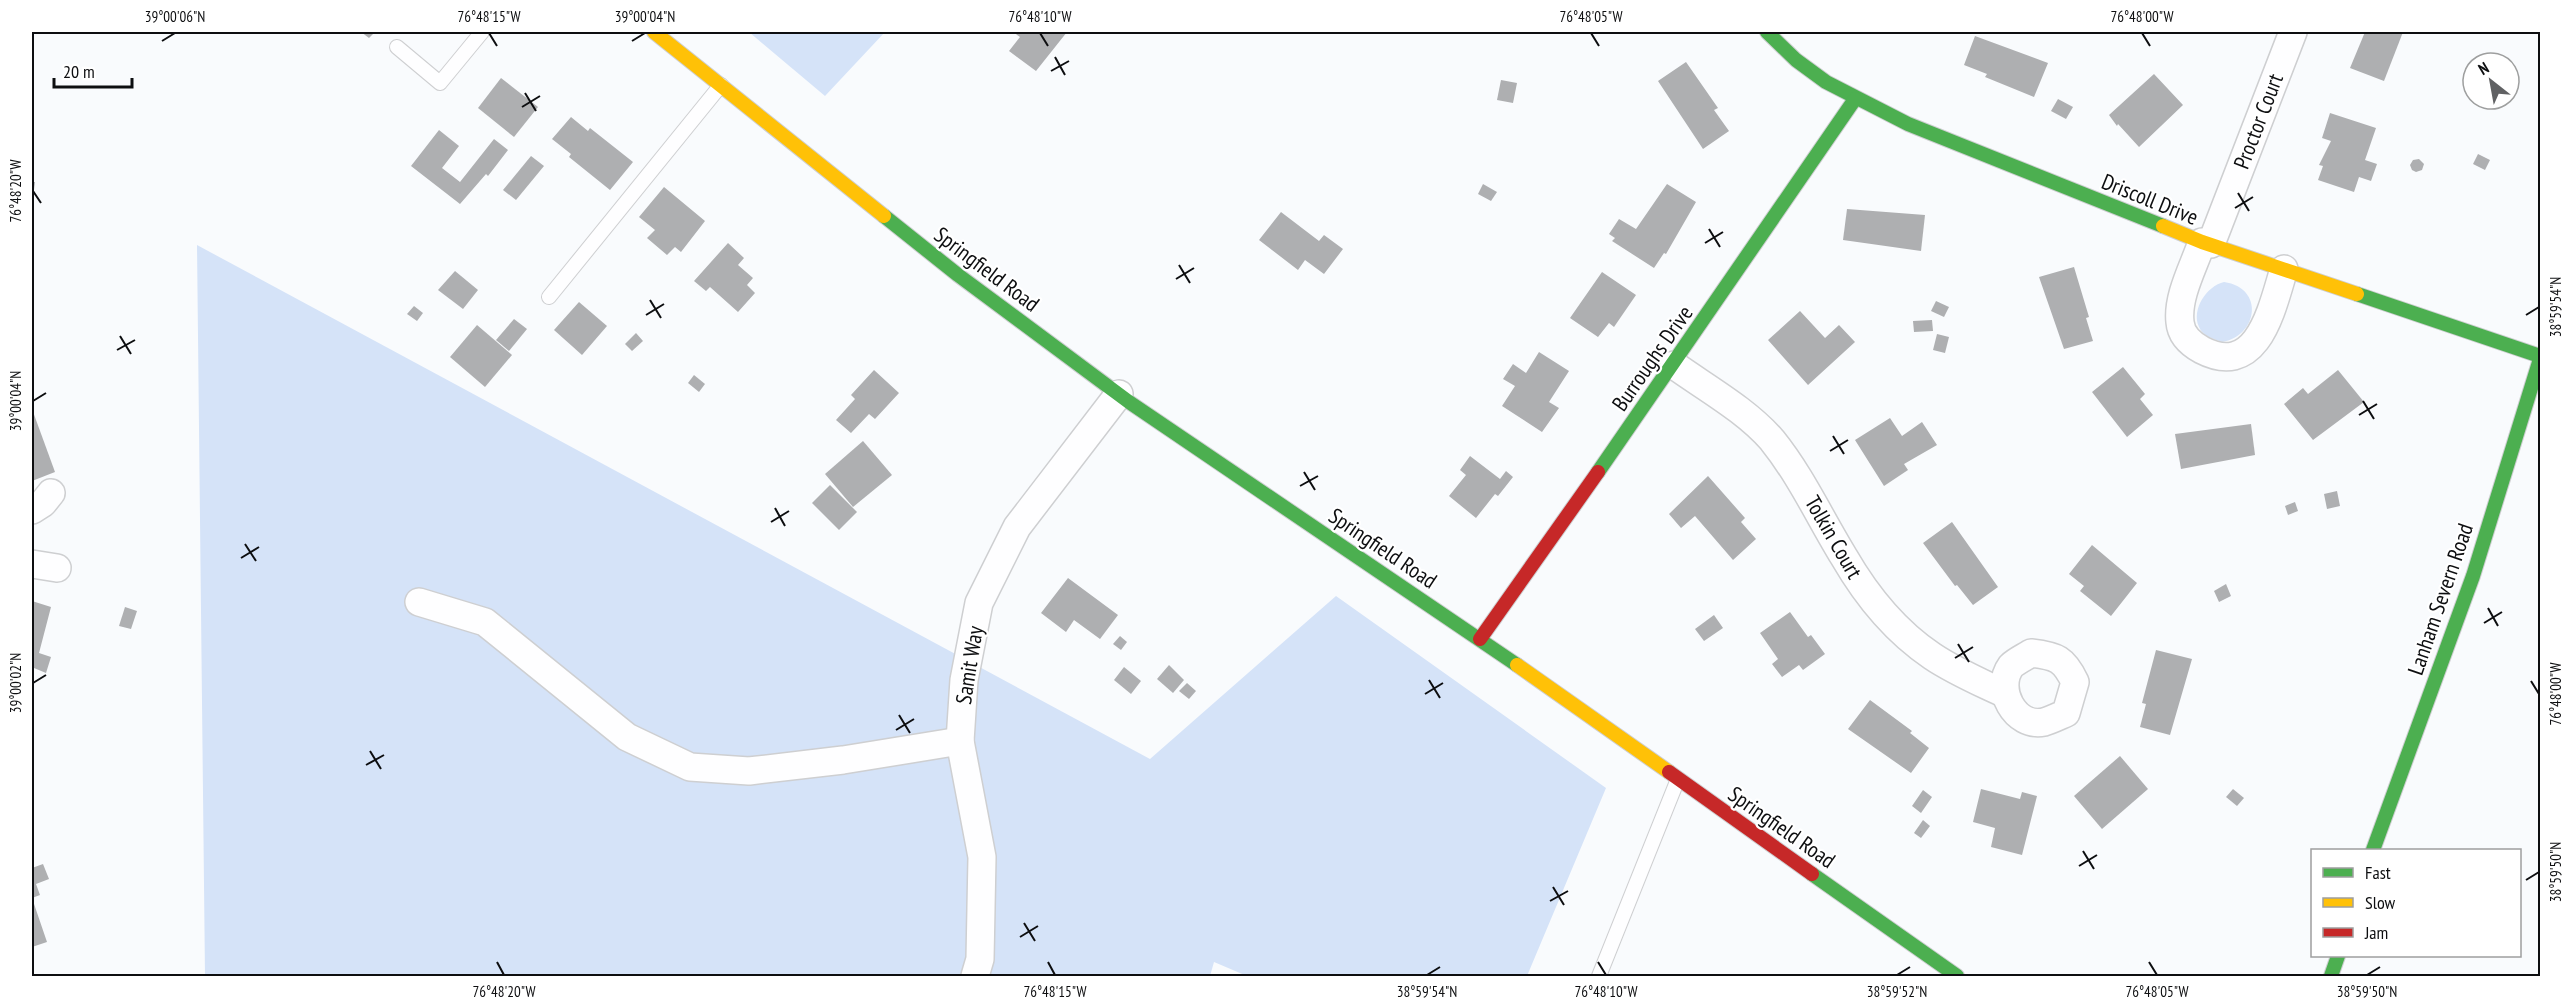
<svg xmlns="http://www.w3.org/2000/svg" width="2572" height="1008" font-family="'PT Sans Narrow',sans-serif">
<style>
.green{fill:#d5e3f8}
.building{fill:#aeafb1}
.lines{fill:none;stroke-linecap:round;stroke-linejoin:round}
.lane-casing{stroke:#cecfd1;stroke-width:16}
.street-casing{stroke:#cecfd1;stroke-width:30}
.fast-casing{stroke:#cecfd1;stroke-width:16}
.slow-casing{stroke:#cecfd1;stroke-width:16}
.jam-casing{stroke:#cecfd1;stroke-width:16}
.lane{stroke:#fefeff;stroke-width:14}
.street{stroke:#fefeff;stroke-width:27}
.fast{stroke:#4caf50;stroke-width:14}
.slow{stroke:#ffc107;stroke-width:14}
.jam{stroke:#c62828;stroke-width:14}
.ticks{fill:none;stroke:#0d0e10;stroke-width:2}
.labels{text-anchor:middle;stroke-width:4.5;stroke-linejoin:round;paint-order:stroke}
.street-label{font-size:22px;fill:#0d0e10;stroke:#fff}
.neatline{fill:none;stroke:#0d0e10;stroke-width:2}
.ticks-label{font-size:15px;text-anchor:middle;fill:#0d0e10}
</style>
<rect width="100%" height="100%" fill="#f9fbfd"/>
<g class="green">
<polygon points="749,32 885,32 825,96"/>
<polygon points="197,245 1150,759 1336,596 1606,788 1527,976 1247,976 1214,962 1210,976 205,976"/>
<path d="M 2224,282 C 2265,288 2258,336 2222,342 C 2213,339 2202,335 2199,327 C 2191,309 2207,286 2224,282 Z"/>
</g>
<g class="building">
<polygon points="361,32 375,32 369,38"/>
<polygon points="1013,32 1067,32 1036,71 1009,51 1020,37"/>
<polygon points="2365,32 2403,32 2384,81 2350,68"/>
<polygon points="1975,36 2048,63 2034,97 1985,77 1987,74 1964,65"/>
<polygon points="1686,62 1718,108 1714,110 1729,131 1703,149 1658,81"/>
<polygon points="2154,74 2183,105 2139,147 2118,124 2117,126 2109,115"/>
<polygon points="501,78 538,107 514,137 478,108"/>
<polygon points="1501,80 1517,83 1513,103 1497,100"/>
<polygon points="2058,99 2073,107 2066,119 2051,111"/>
<polygon points="2330,113 2376,128 2365,160 2377,164 2371,181 2359,177 2354,192 2318,180 2323,166 2319,165 2331,141 2322,138"/>
<polygon points="571,117 588,131 590,128 633,162 610,190 569,157 571,154 552,139"/>
<polygon points="439,130 459,146 442,168 460,182 494,139 508,150 488,176 486,174 460,204 411,166"/>
<polygon points="2478,154 2490,160 2485,170 2473,164"/>
<polygon points="531,156 544,166 516,200 503,190"/>
<polygon points="2419,159 2424,164 2422,170 2416,172 2412,170 2410,165 2413,160"/>
<polygon points="32,182 35,182 33,197 32,197"/>
<polygon points="1483,184 1497,192 1491,201 1478,194"/>
<polygon points="1667,184 1696,202 1666,254 1664,253 1654,268 1612,241 1615,238 1609,234 1619,219 1636,229"/>
<polygon points="664,187 705,221 681,252 675,247 667,255 647,238 655,230 639,217"/>
<polygon points="1847,209 1925,215 1921,251 1843,240"/>
<polygon points="1281,212 1319,241 1324,235 1343,249 1324,274 1305,260 1298,270 1259,240"/>
<polygon points="728,243 744,258 738,265 753,278 747,285 755,293 738,312 710,287 706,291 694,281"/>
<polygon points="2074,267 2089,317 2086,318 2093,341 2064,349 2039,277"/>
<polygon points="455,271 478,290 463,309 438,290"/>
<polygon points="1602,272 1636,295 1614,327 1609,323 1598,337 1570,318"/>
<polygon points="1936,301 1949,307 1944,317 1931,311"/>
<polygon points="579,302 607,326 582,355 554,330"/>
<polygon points="414,306 423,313 417,321 407,314"/>
<polygon points="1800,311 1825,338 1839,325 1855,342 1808,385 1768,340"/>
<polygon points="514,319 527,329 509,351 496,340"/>
<polygon points="1932,320 1933,331 1914,332 1913,321"/>
<polygon points="477,325 512,355 485,387 450,357"/>
<polygon points="636,333 643,341 632,351 625,344"/>
<polygon points="1937,334 1949,337 1945,353 1933,350"/>
<polygon points="1539,352 1569,371 1549,402 1559,408 1542,432 1502,406 1515,386 1503,379 1513,364 1526,373"/>
<polygon points="2123,367 2145,394 2140,399 2153,415 2127,437 2092,392"/>
<polygon points="874,370 899,393 875,419 869,414 851,433 836,420 855,399 851,395"/>
<polygon points="2338,370 2364,402 2313,440 2284,404 2303,388 2308,394"/>
<polygon points="694,375 705,384 699,392 688,383"/>
<polygon points="32,409 55,472 32,481"/>
<polygon points="1890,418 1902,436 1922,422 1937,445 1904,464 1908,470 1884,486 1855,440"/>
<polygon points="2251,424 2255,455 2181,469 2175,434"/>
<polygon points="863,441 892,475 853,507 825,474"/>
<polygon points="1470,456 1500,479 1506,471 1513,477 1498,496 1495,494 1476,518 1449,496 1466,475 1460,470"/>
<polygon points="1708,476 1745,518 1741,522 1756,539 1733,560 1695,516 1681,528 1669,514"/>
<polygon points="830,485 857,512 839,530 812,503"/>
<polygon points="2337,491 2340,506 2327,509 2324,494"/>
<polygon points="2295,502 2298,511 2288,515 2285,506"/>
<polygon points="1952,522 1998,587 1973,605 1957,585 1955,586 1923,543"/>
<polygon points="2092,545 2137,583 2111,616 2080,591 2084,586 2069,574"/>
<polygon points="1068,578 1118,615 1100,639 1074,620 1066,632 1041,613"/>
<polygon points="2226,584 2231,596 2219,602 2214,591"/>
<polygon points="32,601 51,607 39,653 51,657 46,673 34,668 32,673"/>
<polygon points="125,607 137,611 131,629 119,626"/>
<polygon points="1790,612 1808,637 1811,635 1825,654 1803,670 1799,665 1782,677 1772,664 1778,659 1760,633"/>
<polygon points="1714,615 1723,628 1704,641 1695,629"/>
<polygon points="1120,636 1127,642 1121,650 1113,644"/>
<polygon points="2156,650 2192,659 2170,735 2140,727 2146,704 2142,703"/>
<polygon points="1169,665 1184,680 1173,693 1157,679"/>
<polygon points="1124,667 1141,681 1131,694 1114,680"/>
<polygon points="1187,683 1196,691 1189,699 1179,691"/>
<polygon points="1870,700 1912,731 1910,733 1929,748 1911,773 1848,729"/>
<polygon points="2120,756 2148,789 2102,829 2074,796"/>
<polygon points="1981,789 2020,799 2022,792 2037,796 2022,855 1991,847 1995,828 1973,822"/>
<polygon points="2233,789 2244,798 2237,806 2226,797"/>
<polygon points="1923,790 1932,797 1921,813 1912,806"/>
<polygon points="1923,820 1930,826 1921,838 1914,833"/>
<polygon points="43,864 49,879 36,884 40,895 32,898 47,942 32,947 32,868"/>
</g>
<g class="lines">
<g class="lane-casing">
<g id="lane">
<polyline points="397,47 440,83 482,32"/>
<polyline points="549,297 721,85"/>
<polyline points="1599,976 1678,779"/>
</g>
</g>
<g class="street-casing">
<g id="street">
<path d="M 2202,242 C 2194,266 2177,296 2180,322 C 2181,335 2191,344 2202,350 C 2258,379 2272,308 2284,269"/>
<polyline points="2211,244 2293,32"/>
<path d="M 1674,365 C 1706,388 1746,410 1772,440 C 1801,476 1820,518 1844,557 C 1866,595 1895,631 1932,656 C 1954,671 1980,682 2005,694"/>
<polyline points="32,510 43,503 51,493"/>
<polyline points="32,564 57,568"/>
<polyline points="419,602 485,622 627,737 690,767 749,771 843,760 960,741"/>
<path d="M 2031,653 C 2057,656 2064,659 2075,682 L 2066,713 C 2059,716 2051,720 2044,722 C 2015,728 1994,689 2011,666 C 2016,661 2025,657 2031,653 Z"/>
<polyline points="975,976 980,959 982,857 960,741 964,680 979,603 1017,527 1119,394"/>
</g>
</g>
<g class="fast-casing">
<g id="fast">
<polyline points="1767,32 1796,60 1826,82 1908,124 2163,226"/>
<polyline points="884,216 958,275 1129,402 1517,665"/>
<polyline points="2357,294 2540,356"/>
<polyline points="1598,472 1855,99"/>
<polyline points="2373,850 2473,576 2540,359"/>
<polyline points="1812,874 1957,976"/>
<polyline points="2331,976 2338,956"/>
</g>
</g>
<g class="slow-casing">
<g id="slow">
<polyline points="654,32 884,216"/>
<polyline points="2163,226 2202,242 2357,294"/>
<polyline points="1517,665 1669,772"/>
</g>
</g>
<g class="jam-casing">
<g id="jam">
<polyline points="1480,639 1598,472"/>
<polyline points="1669,772 1812,874"/>
</g>
</g>
<use href="#lane" class="lane"/>
<use href="#street" class="street"/>
<use href="#fast" class="fast"/>
<use href="#slow" class="slow"/>
<use href="#jam" class="jam"/>
</g>
<path class="ticks" d="M 489,33 L 497,46M 1040,33 L 1048,46M 1591,33 L 1599,46M 2142,33 L 2150,46M 162,41 L 175,33M 632,41 L 645,33M 1055,57 L 1065,75M 1051,71 L 1069,61M 525,93 L 536,111M 522,107 L 540,96M 33,191 L 41,203M 2238,193 L 2249,211M 2235,208 L 2253,197M 1709,229 L 1720,247M 1705,243 L 1723,232M 1179,265 L 1190,283M 1176,279 L 1194,268M 650,300 L 661,318M 646,315 L 664,304M 2526,315 L 2539,307M 120,336 L 131,354M 117,350 L 135,340M 33,401 L 46,393M 2363,401 L 2374,419M 2359,415 L 2377,404M 1833,436 L 1844,454M 1830,451 L 1848,440M 1304,472 L 1315,490M 1300,486 L 1318,476M 775,508 L 785,526M 771,522 L 789,511M 245,544 L 256,561M 241,558 L 259,547M 2488,608 L 2498,626M 2484,623 L 2502,612M 1958,644 L 1969,662M 1955,658 L 1973,647M 1429,680 L 1440,698M 2531,681 L 2539,694M 33,683 L 46,675M 1425,694 L 1443,683M 899,715 L 910,733M 896,730 L 914,719M 370,751 L 381,769M 366,765 L 384,755M 2083,851 L 2094,869M 2079,866 L 2097,855M 2526,880 L 2539,872M 1553,887 L 1564,905M 1550,901 L 1568,891M 1024,923 L 1035,941M 1020,937 L 1038,926M 497,962 L 504,975M 1048,962 L 1055,975M 1598,962 L 1606,975M 2149,962 L 2157,975M 1427,975 L 1440,967M 1897,975 L 1910,967M 2367,975 L 2380,967"/>
<g class="labels">
<g class="street-label">
<text transform="translate(2258 121) rotate(-69)" y="8">Proctor Court</text>
<text transform="translate(2150 199) rotate(22)" y="8">Driscoll Drive</text>
<text transform="translate(987 269) rotate(37)" y="8">Springfield Road</text>
<text transform="translate(1652 358) rotate(-55)" y="8">Burroughs Drive</text>
<text transform="translate(1834 537) rotate(60)" y="8">Tolkin Court</text>
<text transform="translate(1383 548) rotate(34)" y="8">Springfield Road</text>
<text transform="translate(2440 599) rotate(-71)" y="8">Lanham Severn Road</text>
<text transform="translate(969 665) rotate(-81)" y="8">Samit Way</text>
<text transform="translate(1782 827) rotate(35)" y="8">Springfield Road</text>
</g>
</g>
<rect width="2572" height="1008" fill="none" stroke="#ffffff" stroke-width="66"/>
<rect x="2311" y="849" width="210" height="108" fill="#ffffff" stroke="#9e9f9f" stroke-width="1.5"/>
<rect x="2323" y="868" width="30" height="9" fill="#4caf50" stroke="#9e9f9f" stroke-width="1.5"/>
<text x="2365" y="879" font-size="18" fill="#0d0e10">Fast</text>
<rect x="2323" y="898" width="30" height="9" fill="#ffc107" stroke="#9e9f9f" stroke-width="1.5"/>
<text x="2365" y="909" font-size="18" fill="#0d0e10">Slow</text>
<rect x="2323" y="928" width="30" height="9" fill="#c62828" stroke="#9e9f9f" stroke-width="1.5"/>
<text x="2365" y="939" font-size="18" fill="#0d0e10">Jam</text>
<g transform="translate(2491 81) rotate(329)"><circle r="28" fill="#ffffff" stroke="#9e9f9f" stroke-width="1.5"/>
<path d="M0-4.5L10 22L0 15L-10 22Z" fill="#606163"/>
<text y="-9" font-size="16" font-weight="bold" text-anchor="middle" fill="#0d0e10">N</text>
</g>
<path d="M54 78v9h78v-9" fill="none" stroke="#0d0e10" stroke-width="3"/>
<text x="63" y="78" font-size="18" fill="#0d0e10" stroke="#ffffff" stroke-width="4.5" paint-order="stroke">20 m</text>
<rect x="33" y="33" width="2506" height="942" class="neatline"/>
<g class="ticks-label">
<text x="175" y="22">39°00'06"N</text>
<text x="489" y="22">76°48'15"W</text>
<text x="645" y="22">39°00'04"N</text>
<text x="1040" y="22">76°48'10"W</text>
<text x="1591" y="22">76°48'05"W</text>
<text x="2142" y="22">76°48'00"W</text>
<text transform="translate(16 191) rotate(-90)" y="5">76°48'20"W</text>
<text transform="translate(2556 307) rotate(-90)" y="5">38°59'54"N</text>
<text transform="translate(16 401) rotate(-90)" y="5">39°00'04"N</text>
<text transform="translate(16 683) rotate(-90)" y="5">39°00'02"N</text>
<text transform="translate(2556 694) rotate(-90)" y="5">76°48'00"W</text>
<text transform="translate(2556 872) rotate(-90)" y="5">38°59'50"N</text>
<text x="504" y="997">76°48'20"W</text>
<text x="1055" y="997">76°48'15"W</text>
<text x="1427" y="997">38°59'54"N</text>
<text x="1606" y="997">76°48'10"W</text>
<text x="1897" y="997">38°59'52"N</text>
<text x="2157" y="997">76°48'05"W</text>
<text x="2367" y="997">38°59'50"N</text>
</g>
</svg>
